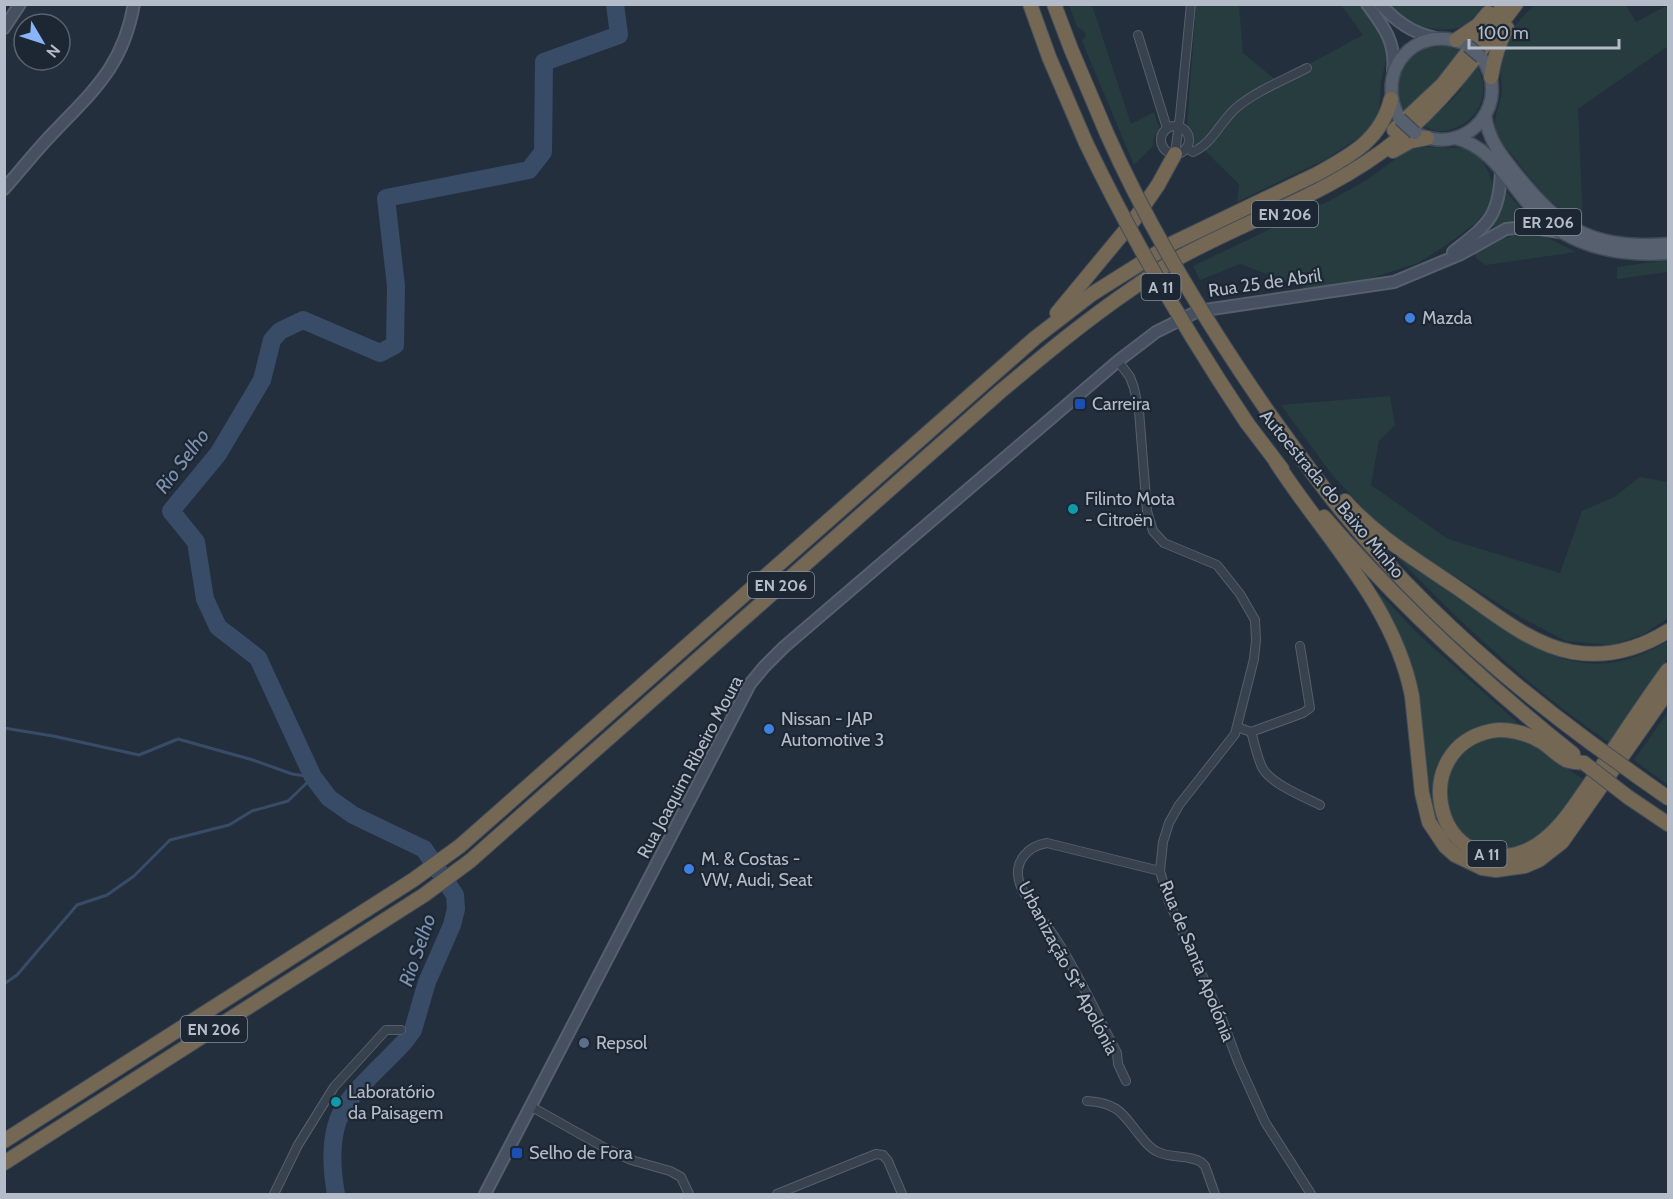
<svg xmlns="http://www.w3.org/2000/svg" width="1673" height="1199" font-family="Cabin,sans-serif">
<style>
.green{fill:#263c3f}
.lines{fill:none;stroke-linecap:round;stroke-linejoin:round}
.stream{stroke:#394c67;stroke-width:3}
.river{stroke:#394c67;stroke-width:18}
.street-casing{stroke:#565f6c;stroke-width:10}
.secondary-casing{stroke:#565f6c;stroke-width:14}
.primary-casing{stroke:#414a57;stroke-width:15}
.highway-casing{stroke:#434c59;stroke-width:16}
.street{stroke:#38414e;stroke-width:8}
.secondary{stroke:#465061;stroke-width:10}
.primary{stroke:#56606e;stroke-width:12}
.highway{stroke:#746855;stroke-width:14}
.primary-bridge-casing{stroke:#414a57;stroke-width:15;stroke-linecap:butt}
.highway-bridge-casing{stroke:#434c59;stroke-width:16;stroke-linecap:butt}
.primary-bridge{stroke:#56606e;stroke-width:12}
.highway-bridge{stroke:#746855;stroke-width:14}
.shop-dot{fill:#3f7fe0;stroke:#1d2633;stroke-width:2}
.transit-dot{fill:#1a4fb4;stroke:#1d2633;stroke-width:2}
.culture-dot{fill:#0f9aa8;stroke:#1d2633;stroke-width:2}
.service-dot{fill:#5c6f8a;stroke:#1d2633;stroke-width:2}
.labels{text-anchor:middle;stroke-width:4.5;stroke-linejoin:round;paint-order:stroke}
.shield{fill:#1d2633;stroke:#878f9c;stroke-width:1.5}
.shield-label{font-size:16px;font-weight:bold;fill:#b4bcc9}
.street-label{font-size:18px;fill:#b4bcc9;stroke:#1d2633}
.poi-label{font-size:18px;fill:#b4bcc9;stroke:#1d2633;text-anchor:start}
.water-label{font-size:20px;font-style:italic;fill:#7c92b1;stroke:#1d2633}
</style>
<rect width="100%" height="100%" fill="#242f3e"/>
<g class="green">
<polygon points="1069,5 1092,5 1131,124 1154,112 1160,129 1154,138 1153,146 1134,165 1082,41 1086,35 1084,31 1077,27"/>
<polygon points="1196,5 1272,5 1239,5 1243,53 1277,81 1232,105 1207,137 1195,147 1187,125"/>
<polygon points="1341,5 1361,5 1381,32 1388,51 1381,82 1379,113 1369,131 1326,159 1237,202 1239,184 1204,150 1244,105 1311,68 1309,64 1363,35"/>
<path d="M 1389,5 L 1484,5 C 1478,12 1472,21 1464,26 C 1451,32 1424,29 1412,23 C 1403,19 1396,11 1389,5 Z"/>
<path d="M 1534,5 L 1626,5 L 1636,22 L 1668,5 L 1668,46 L 1578,109 L 1583,223 C 1548,203 1537,188 1514,157 C 1508,150 1498,140 1496,131 C 1492,118 1501,103 1502,90 C 1502,81 1499,72 1500,63 C 1502,39 1518,21 1534,5 Z"/>
<polygon points="1445,46 1462,51 1438,81 1405,112 1398,94 1400,75 1410,59 1426,48"/>
<path d="M 1477,65 C 1479,71 1482,77 1483,83 C 1487,109 1464,132 1438,131 C 1433,131 1426,127 1421,125 L 1436,111 L 1443,109 L 1461,90 L 1462,83 Z"/>
<polygon points="1416,147 1465,148 1480,158 1487,169 1494,187 1490,205 1477,222 1445,246 1418,263 1375,277 1329,287 1307,289 1240,264 1200,280 1193,266 1331,200 1365,181 1408,150"/>
<polygon points="1506,191 1531,221 1506,223 1490,228 1500,213"/>
<polygon points="1520,234 1546,237 1576,252 1486,265 1477,259 1474,254 1497,240"/>
<polygon points="1668,260 1668,272 1617,279 1617,267"/>
<polygon points="1390,396 1395,425 1379,441 1371,485 1448,539 1560,573 1582,511 1614,497 1640,477 1668,482 1668,618 1644,634 1613,645 1566,641 1520,617 1429,560 1376,523 1330,472 1281,405"/>
<path d="M 1394,554 C 1465,589 1530,677 1617,662 C 1636,658 1652,650 1668,641 L 1668,658 L 1609,742 C 1529,688 1461,623 1394,554 Z"/>
<path d="M 1377,591 L 1420,636 L 1519,724 C 1510,723 1500,722 1491,724 C 1468,729 1443,748 1437,771 C 1435,782 1436,793 1436,804 L 1433,804 L 1430,790 L 1416,682 L 1406,652 L 1377,595 Z"/>
<polygon points="1668,712 1668,785 1634,760"/>
<path d="M 1503,736 L 1528,742 L 1584,780 C 1568,802 1554,828 1529,842 C 1453,886 1400,748 1503,736 Z"/>
</g>
<g class="lines">
<g class="stream">
<polyline points="4,728 53,736 139,755 178,739 253,760 292,774 313,777"/>
<polyline points="4,984 17,975 77,905 107,895 134,876 170,840 229,825 252,811 288,801 313,777"/>
</g>
<path class="river" d="M 336,1194 C 331,1166 329,1128 347,1103 C 361,1083 388,1060 405,1041 L 413,1030 L 427,982 L 452,925 L 456,909 L 455,895 L 424,849 L 353,815 L 329,798 L 313,777 L 258,658 L 218,627 L 205,599 L 196,542 L 171,511 L 218,454 L 262,380 L 272,340 L 280,331 L 303,320 L 380,353 L 395,345 L 396,286 L 386,198 L 529,170 L 543,152 L 544,62 L 619,35 L 615,4"/>
<g class="street-casing">
<g id="street">
<polyline points="1138,35 1167,128"/>
<circle cx="1175" cy="140" r="14"/>
<path d="M 1186,148 L 1193,152 C 1213,143 1220,122 1236,108 C 1256,91 1284,80 1307,68"/>
<polyline points="1175,154 1180,116 1191,4"/>
<polyline points="1118,361 1130,377 1134,388 1139,411 1147,511 1153,531 1164,543 1217,565 1240,594 1255,620 1256,640 1254,659 1235,734 1179,805 1169,823 1163,842 1160,871 1169,902 1222,1019 1238,1062 1265,1122 1311,1194"/>
<polyline points="1237,727 1251,732 1303,713 1310,708 1300,646"/>
<path d="M 1251,732 C 1255,744 1257,758 1263,769 C 1272,784 1304,797 1320,805"/>
<path d="M 1126,1081 L 1118,1064 L 1117,1053 C 1097,1015 1079,975 1056,939 C 1047,925 1022,895 1019,881 C 1014,861 1028,846 1047,843 L 1160,871"/>
<path d="M 1087,1101 C 1120,1103 1123,1115 1142,1138 C 1146,1143 1150,1148 1156,1151 C 1169,1159 1188,1154 1201,1162 L 1205,1166 L 1215,1194"/>
<polyline points="530,1106 605,1148 631,1160 670,1171 681,1177 689,1194"/>
<polyline points="274,1194 298,1145 334,1087 386,1030 401,1030"/>
<polyline points="777,1194 876,1154 883,1155 888,1161 902,1194"/>
</g>
</g>
<g class="secondary-casing">
<g id="secondary">
<path d="M 1367,4 C 1384,27 1396,42 1393,71"/>
<path d="M 1380,4 C 1397,22 1412,33 1436,38"/>
<polyline points="4,28 20,4"/>
<path d="M 4,189 C 22,169 37,149 56,130 C 96,88 123,65 134,4"/>
<path d="M 1453,252 C 1488,224 1500,217 1501,169"/>
<polyline points="485,1194 750,684 764,667 784,647 1118,361 1156,332 1198,311 1394,282 1461,254 1506,229 1526,227 1560,232"/>
</g>
</g>
<g class="primary-casing">
<g id="primary">
<path d="M 1485,115 C 1489,142 1501,155 1517,175 C 1562,231 1595,250 1668,244"/>
<path d="M 1400,119 C 1373,73 1414,22 1465,44"/>
<path d="M 1420,135 C 1470,156 1513,101 1481,57"/>
<path d="M 1455,138 C 1489,146 1506,177 1526,201 C 1562,245 1615,257 1668,253"/>
</g>
</g>
<g class="highway-casing">
<g id="highway">
<polyline points="1030,4 1049,57 1086,143"/>
<polyline points="1054,4 1071,49 1107,134"/>
<polyline points="1456,40 1478,25 1488,13"/>
<path d="M 1491,77 C 1494,59 1498,44 1507,28"/>
<polyline points="1394,130 1443,84 1502,8"/>
<polyline points="1393,151 1411,141 1427,138"/>
<polyline points="1057,313 1134,220 1158,185 1175,154"/>
<path d="M 1266,409 C 1292,445 1317,481 1345,515 C 1416,601 1501,677 1591,743"/>
<polyline points="1247,423 1282,469"/>
<path d="M 1276,462 C 1325,538 1394,604 1412,696 L 1422,793 L 1429,822 L 1445,846 L 1455,855 L 1482,868 L 1496,870 L 1525,866 L 1539,860 L 1562,842 L 1668,691"/>
<path d="M 1345,501 C 1376,536 1415,559 1453,585 C 1489,609 1528,644 1572,652 C 1607,658 1639,649 1668,631"/>
<path d="M 1324,517 C 1400,605 1483,682 1573,754"/>
<path d="M 1584,763 C 1578,762 1571,762 1566,760 C 1557,755 1549,746 1540,741 C 1527,733 1507,728 1491,731 C 1409,748 1432,873 1517,854 C 1527,851 1537,846 1545,839 C 1566,822 1580,797 1596,775 C 1620,740 1643,704 1668,670"/>
<polyline points="1641,779 1668,798"/>
<polyline points="1628,797 1668,824"/>
<path d="M 4,1141 L 413,880 L 460,846 L 1035,338 L 1092,294 L 1173,243 L 1317,174 C 1351,155 1381,140 1391,99"/>
<path d="M 4,1163 L 424,895 L 470,861 L 1001,391 C 1044,355 1086,320 1133,288 C 1149,277 1165,265 1182,256 C 1254,217 1333,192 1397,140 C 1446,100 1478,54 1516,4"/>
</g>
</g>
<use href="#street" class="street"/>
<use href="#secondary" class="secondary"/>
<use href="#primary" class="primary"/>
<use href="#highway" class="highway"/>
<g class="primary-bridge-casing">
<g id="primary-bridge">
<polyline points="1468,46 1481,57"/>
<polyline points="1400,119 1415,133"/>
</g>
</g>
<g class="highway-bridge-casing">
<g id="highway-bridge">
<path d="M 1107,134 C 1150,231 1206,322 1266,409"/>
<path d="M 1086,143 C 1133,241 1187,333 1247,423"/>
<polyline points="1591,743 1641,779"/>
<polyline points="1584,763 1628,797"/>
</g>
</g>
<use href="#primary-bridge" class="primary-bridge"/>
<use href="#highway-bridge" class="highway-bridge"/>
</g>
<g class="shop-dot">
<circle cx="1410" cy="318" r="6"/>
<circle cx="769" cy="729" r="6"/>
<circle cx="689" cy="869" r="6"/>
</g>
<g class="transit-dot">
<rect x="1074" y="398" width="12" height="12" rx="3"/>
<rect x="511" y="1147" width="12" height="12" rx="3"/>
</g>
<g class="culture-dot">
<circle cx="1073" cy="509" r="6"/>
<circle cx="336" cy="1102" r="6"/>
</g>
<circle class="service-dot" cx="584" cy="1043" r="6"/>
<g class="labels">
<g class="shield">
<rect x="1252" y="201" width="66" height="26" rx="4.5"/>
<rect x="1515" y="209" width="66" height="26" rx="4.5"/>
<rect x="1141.5" y="274" width="39" height="26" rx="4.5"/>
<rect x="748" y="572" width="66" height="26" rx="4.5"/>
<rect x="1467.5" y="841" width="39" height="26" rx="4.5"/>
<rect x="181" y="1016" width="66" height="26" rx="4.5"/>
</g>
<g class="shield-label">
<text x="1285" y="220">EN 206</text>
<text x="1548" y="228">ER 206</text>
<text x="1161" y="293">A 11</text>
<text x="781" y="591">EN 206</text>
<text x="1487" y="860">A 11</text>
<text x="214" y="1035">EN 206</text>
</g>
<g class="street-label">
<text transform="translate(1265 283) rotate(-8)" y="6">Rua 25 de Abril</text>
<text transform="translate(1332 494) rotate(50)" y="6">Autoestrada do Baixo Minho</text>
<text transform="translate(690 767) rotate(-62)" y="6">Rua Joaquim Ribeiro Moura</text>
<text transform="translate(1197 961) rotate(68)" y="6">Rua de Santa Apolónia</text>
<text transform="translate(1068 968) rotate(62)" y="6">Urbanização Stª Apolónia</text>
</g>
<g class="poi-label">
<text x="1422" y="324">Mazda</text>
<text x="1092" y="410">Carreira</text>
<text x="1085" y="505">Filinto Mota<tspan x="1085" dy="21">- Citroën</tspan></text>
<text x="781" y="725">Nissan - JAP<tspan x="781" dy="21">Automotive 3</tspan></text>
<text x="701" y="865">M. &amp; Costas -<tspan x="701" dy="21">VW, Audi, Seat</tspan></text>
<text x="596" y="1049">Repsol</text>
<text x="348" y="1098">Laboratório<tspan x="348" dy="21">da Paisagem</tspan></text>
<text x="529" y="1159">Selho de Fora</text>
</g>
<g class="water-label">
<text transform="translate(182 461) rotate(-53)" y="7">Rio Selho</text>
<text transform="translate(417 950) rotate(-71)" y="7">Rio Selho</text>
</g>
</g>
<rect width="1673" height="1199" fill="none" stroke="#b4bcc9" stroke-width="12"/>
<g transform="translate(42 42) rotate(129)"><circle r="28" fill="#1d2633" stroke="#59626f" stroke-width="1.5"/>
<path d="M0-4.5L10 22L0 15L-10 22Z" fill="#8ab4f8"/>
<text y="-9" font-size="16" font-weight="bold" text-anchor="middle" fill="#b4bcc9">N</text>
</g>
<path d="M1469 39v9h150v-9" fill="none" stroke="#b4bcc9" stroke-width="3"/>
<text x="1478" y="39" font-size="18" fill="#b4bcc9" stroke="#1d2633" stroke-width="4.5" paint-order="stroke">100 m</text>
</svg>
